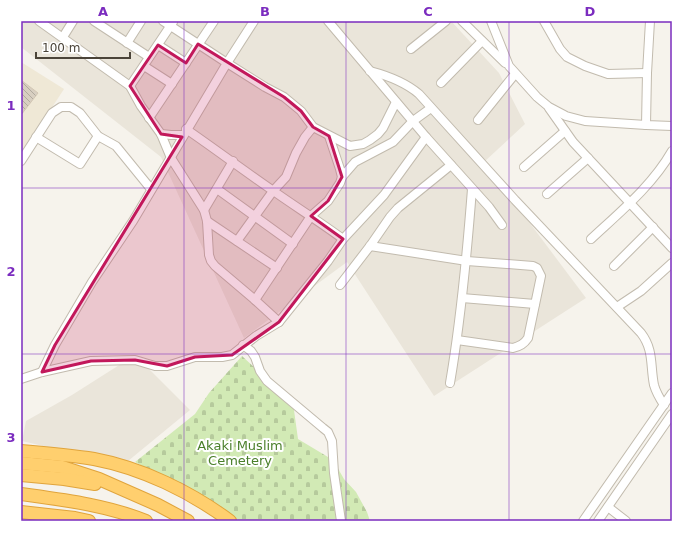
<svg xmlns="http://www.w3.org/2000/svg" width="693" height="542" font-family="'DejaVu Sans',sans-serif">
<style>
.residential{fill:#eae5da}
.education{fill:#efe8d6}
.cemetery{fill:url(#cemetery-stones)}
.building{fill:url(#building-back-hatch);stroke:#d3c7b4}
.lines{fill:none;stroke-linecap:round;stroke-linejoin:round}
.minor-casing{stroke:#c2bbae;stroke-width:10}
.highway-casing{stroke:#e0a43c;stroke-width:14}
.minor{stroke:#fff;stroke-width:8}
.highway{stroke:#ffcf6e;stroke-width:12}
.marked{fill:#c2185b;fill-opacity:0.2;stroke:#c2185b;stroke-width:3;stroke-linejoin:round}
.grid{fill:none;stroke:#7b2cbf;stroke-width:1;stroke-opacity:0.55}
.labels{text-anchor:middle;stroke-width:4;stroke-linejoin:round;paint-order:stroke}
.park-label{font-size:13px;fill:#4a7f2a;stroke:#fff}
.neatline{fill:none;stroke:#7b2cbf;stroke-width:1.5}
.grid-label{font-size:13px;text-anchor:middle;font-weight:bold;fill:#7b2cbf}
</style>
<defs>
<pattern id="cemetery-stones" width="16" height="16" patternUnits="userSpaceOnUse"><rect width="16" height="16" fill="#d2eab5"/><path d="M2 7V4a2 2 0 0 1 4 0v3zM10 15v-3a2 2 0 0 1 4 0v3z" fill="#b6ca9c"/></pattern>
<pattern id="building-back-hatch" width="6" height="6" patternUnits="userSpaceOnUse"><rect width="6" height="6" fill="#d8cfc1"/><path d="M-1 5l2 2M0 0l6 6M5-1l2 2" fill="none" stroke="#b1aa9e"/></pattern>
</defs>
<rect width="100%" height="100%" fill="#f6f3ec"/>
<g class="residential">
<polygon points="21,21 451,21 499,73 525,124 484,162 586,298 434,396 347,262 244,338 161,157 21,47"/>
<polygon points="135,355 190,410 128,461 81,455 22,441 26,421 72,395"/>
</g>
<polygon class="education" points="21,62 64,89 21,155"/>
<polygon class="cemetery" points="242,356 293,403 298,439 333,460 344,479 356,492 367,512 370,521 239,521 232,515 135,462 195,414 209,393"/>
<polygon class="building" points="21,80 38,93 21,115"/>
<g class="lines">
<g class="minor-casing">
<g id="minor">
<polyline points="39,21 130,86 141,106 161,134 171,158 204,210 207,221 209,255 211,261 215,266 255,300 279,322"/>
<polyline points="94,21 149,57"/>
<polyline points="163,21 227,63 265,87 284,97 301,111 313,127 350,146 363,144 370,140 378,134 383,128 396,102"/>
<polyline points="462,21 505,63"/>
<polyline points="491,21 509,66 537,97 549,107 566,116 585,121 646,125 672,126"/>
<polyline points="544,21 560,49 567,57 585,66 608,74 647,73"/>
<polyline points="63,37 73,21"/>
<polyline points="127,43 141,21"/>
<polyline points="158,45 186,63"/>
<polyline points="411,49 446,21"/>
<polyline points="144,66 172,84"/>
<path d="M 370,71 C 389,76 405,82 419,94 L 515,200 L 641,333 C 654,350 650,365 654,385 C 656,392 660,399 664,405"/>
<polyline points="441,83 482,41"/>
<polyline points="130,86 173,22"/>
<polyline points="549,108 573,142 672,248"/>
<polyline points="149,118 214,21"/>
<polyline points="478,120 515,74"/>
<polyline points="646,125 647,73 650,21"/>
<path d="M 186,129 C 215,149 243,170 272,190 C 296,207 320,222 343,239"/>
<polyline points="161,134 171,135 183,135"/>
<polyline points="36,137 80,164 98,136"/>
<polyline points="426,137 489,207 502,225"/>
<polyline points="21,161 52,113 61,107 71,107 80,113 98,136 116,146 151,189"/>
<polyline points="524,167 565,131"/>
<polyline points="342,177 355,162 393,142 413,121 431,108"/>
<polyline points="217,189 293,244"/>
<polyline points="547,194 588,158"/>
<polyline points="204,210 233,161"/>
<polyline points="207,221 277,268"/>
<path d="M 591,239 C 620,212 652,186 672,151"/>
<polyline points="237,241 273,191 286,177 296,153 305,137 313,127"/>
<path d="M 370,246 L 467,261 L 533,266 L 537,268 L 541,276 L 528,338 C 524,344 520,346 513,348 L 457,340"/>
<polyline points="614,266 653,227"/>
<polyline points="340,285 370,246 390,217 398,208 451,165"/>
<polyline points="462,298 535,304"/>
<polyline points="255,300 311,216 328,201 340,183 342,177 340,169 329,136"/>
<polyline points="617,307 641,291 672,263"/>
<polyline points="243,345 251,351 255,357 260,371 267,381 323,428 328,432 332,441 334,473 341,521"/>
<polyline points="42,372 55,345 92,282 133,221 227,63 254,21"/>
<polyline points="21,379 42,372 91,361 135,360 155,366 167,366 195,357 222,357 232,355 256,336 279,322 328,261 343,239 384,195 426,137 328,21"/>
<path d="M 450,383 C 461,319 467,254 472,189"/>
<polyline points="608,507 626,521"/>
<polyline points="583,521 672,393"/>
<polyline points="598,521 672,414"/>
</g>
</g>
<g class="highway-casing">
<g id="highway">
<path d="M 21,451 C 45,453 70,455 94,459 C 142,468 191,492 230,521"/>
<polyline points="21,463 62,467 99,479 158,505 188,521"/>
<polyline points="21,475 64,479 95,484"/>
<path d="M 21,494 C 64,500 106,505 146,521"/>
<polyline points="21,512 75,518 89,521"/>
</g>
</g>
<use href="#minor" class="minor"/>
<use href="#highway" class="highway"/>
</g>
<path class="marked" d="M 198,44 L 284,97 L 301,111 L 313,127 L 329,136 L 342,177 L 328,201 L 311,216 L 343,239 L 279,322 L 232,355 L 195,357 L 167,366 L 135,360 L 91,361 L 42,372 L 55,345 L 182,137 L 161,134 L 130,86 L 158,45 L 186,63 Z"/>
<path class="grid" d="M 184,21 L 184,521M 346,21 L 346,521M 509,21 L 509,521M 21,188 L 672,188M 21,354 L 672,354"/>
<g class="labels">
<g class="park-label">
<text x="240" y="450">Akaki Muslim<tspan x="240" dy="15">Cemetery</tspan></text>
</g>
</g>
<rect width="693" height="542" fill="none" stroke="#ffffff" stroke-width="44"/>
<path d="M36 52v6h94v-6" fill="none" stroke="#4b4439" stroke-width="2"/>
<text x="42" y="52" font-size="12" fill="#4b4439" stroke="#ffffff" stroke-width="3" paint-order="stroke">100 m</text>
<rect x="22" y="22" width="649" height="498" class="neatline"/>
<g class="grid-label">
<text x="103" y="16">A</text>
<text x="265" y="16">B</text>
<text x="428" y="16">C</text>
<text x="590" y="16">D</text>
<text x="11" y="110">1</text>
<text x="11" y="276">2</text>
<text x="11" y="442">3</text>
</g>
</svg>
